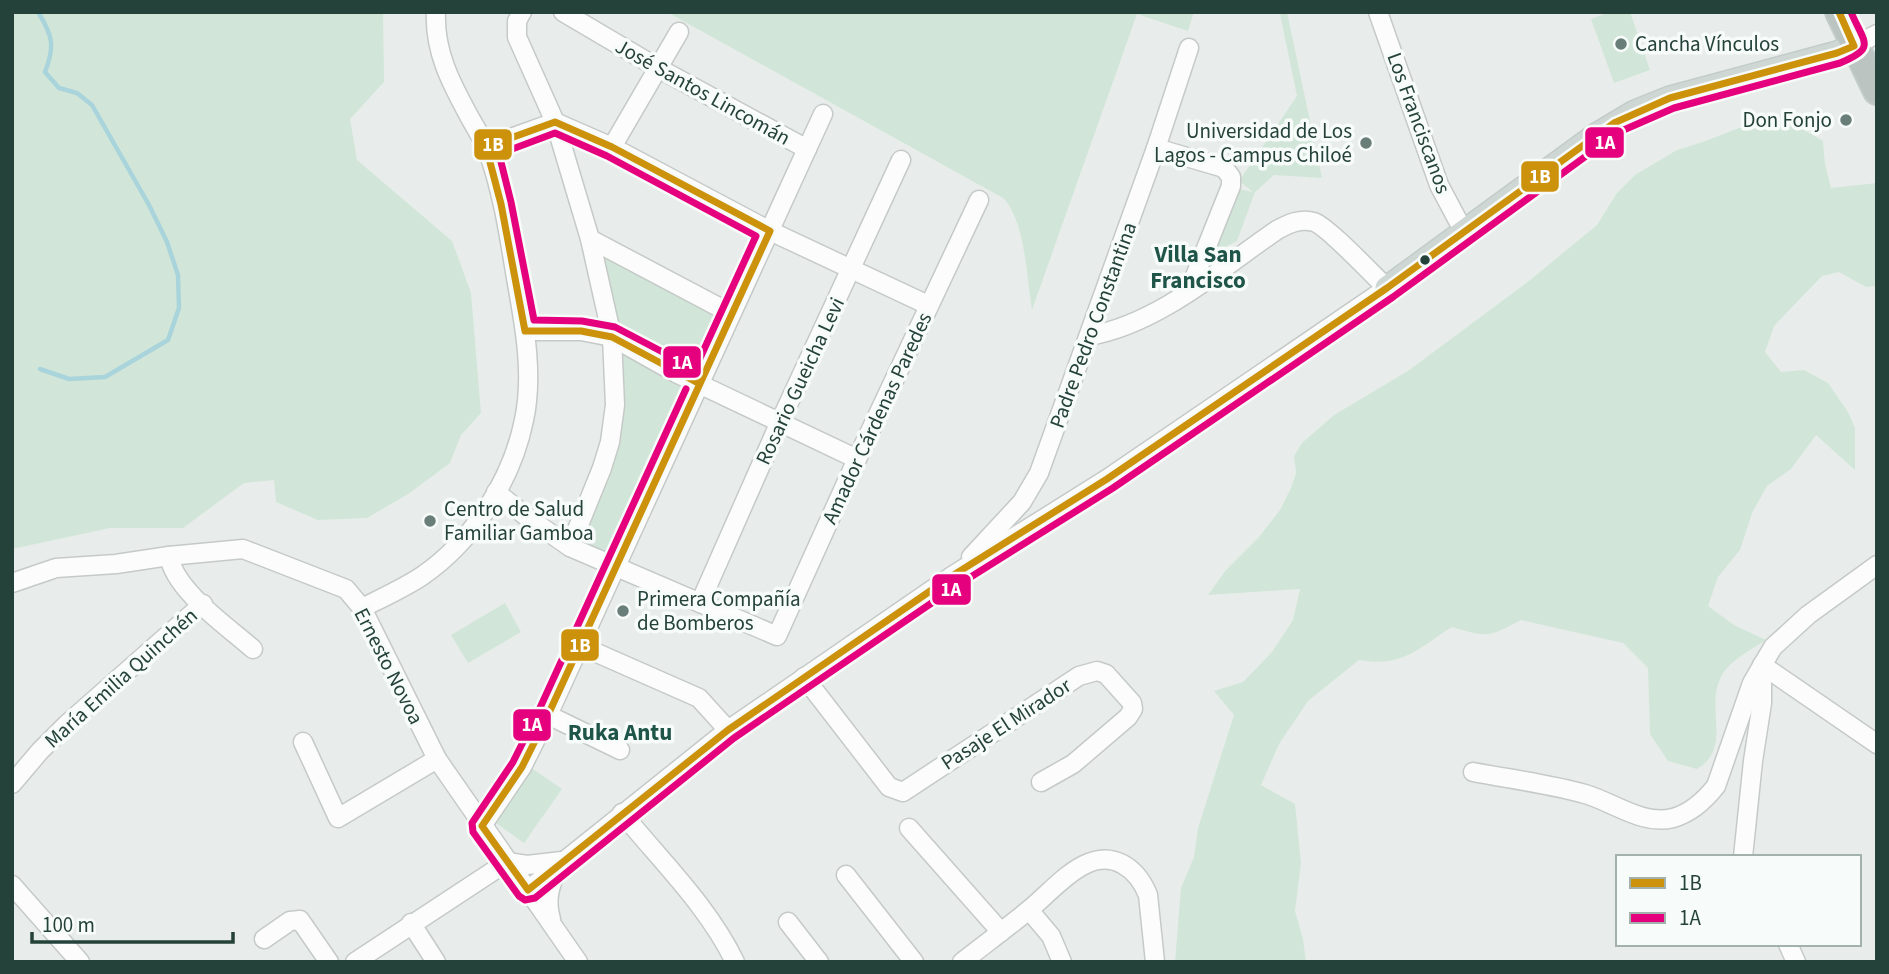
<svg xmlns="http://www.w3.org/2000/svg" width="1889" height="974" font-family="'Source Sans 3',sans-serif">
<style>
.green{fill:#d1e6d8}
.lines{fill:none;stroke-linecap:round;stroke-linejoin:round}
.stream{stroke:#a9d4db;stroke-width:4.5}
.minor-casing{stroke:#c5cac8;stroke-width:21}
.major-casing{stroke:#c3ccc9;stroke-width:26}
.highway-casing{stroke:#c3ccc9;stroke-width:30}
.minor{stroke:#fcfcfc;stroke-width:18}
.major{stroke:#cfd7d5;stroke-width:23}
.highway{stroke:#bcc4c2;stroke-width:26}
.bus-1-casing{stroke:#f7fbf9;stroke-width:12}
.bus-2-casing{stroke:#f7fbf9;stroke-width:12}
.bus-1{stroke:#cd920c;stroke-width:7}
.bus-2{stroke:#e5007d;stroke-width:7}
.poi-dot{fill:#697e78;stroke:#f7fbf9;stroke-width:2.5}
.bus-dot{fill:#24423a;stroke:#f7fbf9;stroke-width:2.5}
.labels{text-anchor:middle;stroke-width:7;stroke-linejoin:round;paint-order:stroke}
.poi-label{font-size:21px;fill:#24423a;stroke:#f7fbf9;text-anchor:start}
.street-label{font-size:21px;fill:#24423a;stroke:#f7fbf9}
.neighbourhood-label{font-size:23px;font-weight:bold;fill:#1f5548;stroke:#f7fbf9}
.line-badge{stroke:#f7fbf9;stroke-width:2.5}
.badge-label{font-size:19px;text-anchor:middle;font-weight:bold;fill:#fff}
</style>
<rect width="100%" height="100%" fill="#e8edeb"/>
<g class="green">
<polygon points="12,12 383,12 384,82 350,119 357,160 452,241 471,293 481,413 461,435 450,463 408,494 367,518 318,520 276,502 274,480 244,483 183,528 110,528 12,549"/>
<path d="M 667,12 L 1194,12 L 1188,31 L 1137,14 L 1032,310 C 1027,280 1025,219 1003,198 Z"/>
<polygon points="1276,12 1287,12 1322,178 1274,175 1255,192 1237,241 1208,255 1234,188 1253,192 1239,181 1297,96 1280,14"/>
<polygon points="1610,12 1630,12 1650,70 1614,83 1591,19"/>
<path d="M 1796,125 L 1823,141 L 1825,164 L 1831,188 L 1877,183 L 1877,286 L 1866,287 L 1839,272 L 1822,276 L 1774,326 L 1765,352 L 1781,372 L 1804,370 L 1828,383 L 1848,412 L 1855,428 L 1855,470 L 1816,435 L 1791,469 L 1767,486 L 1752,513 L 1740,550 L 1718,577 L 1708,606 L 1734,625 L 1766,640 C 1751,650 1728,661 1720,679 C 1706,710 1732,749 1697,769 L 1668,761 L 1650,734 L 1648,668 L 1623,643 L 1521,620 C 1489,637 1488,638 1452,627 C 1418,648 1403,668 1359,660 L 1308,701 L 1279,744 L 1261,785 L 1295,804 L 1301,863 L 1295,911 L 1303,939 L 1306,962 L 1175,962 L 1181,888 L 1194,857 L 1198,828 L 1234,715 L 1214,691 L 1243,682 L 1272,652 L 1293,620 L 1300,589 L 1208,595 L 1226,570 L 1259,537 L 1280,510 L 1291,488 L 1296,473 L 1294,456 L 1302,443 L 1334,415 L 1408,371 L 1529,281 L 1597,225 L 1617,193 L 1635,175 L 1677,150 L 1703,142 L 1739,128 L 1769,129 Z"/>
<polygon points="592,243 729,313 614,563 573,546 614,434"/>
<polygon points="505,603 521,632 468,663 451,635"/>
<polygon points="530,767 562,789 524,843 492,820"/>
</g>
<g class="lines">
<path class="stream" d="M 38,12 C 53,36 55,46 45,72 L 59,88 L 77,93 L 92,105 L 149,205 L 167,242 L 178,275 L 179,308 L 168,340 L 105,377 L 69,379 L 40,369"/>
<g class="minor-casing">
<g id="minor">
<polyline points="522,12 517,21 517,37 555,122 590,239 612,337 615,405 610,442 602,468 570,547"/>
<polyline points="563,12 658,68 807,149"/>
<polyline points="1378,12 1439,185 1464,232"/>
<polyline points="1854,46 1877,34"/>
<polyline points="486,147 555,122 612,147 770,231 928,305"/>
<polyline points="612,147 679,32"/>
<polyline points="1156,148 1224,168 1231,177 1231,186 1189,291"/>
<polyline points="590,239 730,313"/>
<polyline points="525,331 581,331 612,337 676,373 857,459"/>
<polyline points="496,492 527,517 570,547 777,636 857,459 979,200"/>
<path d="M 169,556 C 175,591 227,626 253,649"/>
<polyline points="971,557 1022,502 1039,473 1156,148 1189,48"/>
<polyline points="12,583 56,568 116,564 169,556 243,549 346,589 362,608 437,759 578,962"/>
<polyline points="700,603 779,424 901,160"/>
<path d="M 362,608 C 382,598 404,588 422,576 C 473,541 512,480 524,420 C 534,374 524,323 516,278 C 509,235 502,189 487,149 C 482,138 475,127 469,116 C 451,83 434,51 436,12"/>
<polyline points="581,646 699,698 728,730"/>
<polyline points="1762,665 1877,744"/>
<polyline points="804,677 889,787 903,792 1079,676 1097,671 1106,674 1132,703 1133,709 1128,717 1073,764 1041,782"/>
<polyline points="548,715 620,750"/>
<polyline points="303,742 338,818 437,759"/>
<path d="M 1473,772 C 1510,779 1549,784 1585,794 C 1613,802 1643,826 1673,818 C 1691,813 1705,800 1716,786 L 1752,683 L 1773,647 L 1808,615 L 1877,565"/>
<polyline points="12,784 40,751 67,724 203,604"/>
<path d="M 622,813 C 661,861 708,906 735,962"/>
<polyline points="482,826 522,767 548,715 823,114"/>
<polyline points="909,828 1001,932"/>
<polyline points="1743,857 1753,761 1762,703 1762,669"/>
<polyline points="507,862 527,865 562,861"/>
<polyline points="846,875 914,962"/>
<polyline points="12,885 80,962"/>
<path d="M 528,890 L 728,730 L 952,576 L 1107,479 L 1387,288 C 1373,275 1327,226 1314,222 C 1300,218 1288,224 1277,230 C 1220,269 1158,324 1089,336"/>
<polyline points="1029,910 1051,936 1062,962"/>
<path d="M 551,919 C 545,899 550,885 559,866"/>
<polyline points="788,922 819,962"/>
<polyline points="411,923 436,962"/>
<polyline points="264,939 290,921 300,920 329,962"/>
<polyline points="1788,944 1796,962"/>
<polyline points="355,962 507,862"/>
<path d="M 962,962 C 985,944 1008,927 1030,909 C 1047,895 1064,875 1084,865 C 1113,850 1137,868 1148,895 L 1155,962"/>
</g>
</g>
<g class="major-casing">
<polyline id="major" points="1387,288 1595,136 1635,112 1670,98 1837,53 1854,46"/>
</g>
<g class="highway-casing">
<polyline id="highway" points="1839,12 1877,91"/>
</g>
<use href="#minor" class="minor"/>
<use href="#major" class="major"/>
<use href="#highway" class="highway"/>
<g class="bus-1-casing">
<polyline id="bus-1" points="698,383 612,337 581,331 525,331 501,204 486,147 555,122 612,147 770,231 548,715 522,767 482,826 528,890 728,730 952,576 1107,479 1387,288 1614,123 1670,98 1837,53 1854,46 1839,12"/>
</g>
<g class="bus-2-casing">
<g id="bus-2">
<polygon points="555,133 607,156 756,236 695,369 615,327 582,321 534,320 511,202 499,154"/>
<path d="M 686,389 L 539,710 L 513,762 L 472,823 L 473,832 L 519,896 L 525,900 L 535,898 L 734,738 L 958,585 L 1113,488 L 1393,297 L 1619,132 L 1674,108 L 1840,63 C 1877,48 1864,43 1851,12"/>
</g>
</g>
<use href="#bus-1" class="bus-1"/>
<use href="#bus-2" class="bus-2"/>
</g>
<g class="poi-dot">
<circle cx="1621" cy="44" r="7"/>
<circle cx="1846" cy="120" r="7"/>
<circle cx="1366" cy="143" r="7"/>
<circle cx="430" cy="521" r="7"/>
<circle cx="623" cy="611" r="7"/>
</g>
<circle class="bus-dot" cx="1425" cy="260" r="6"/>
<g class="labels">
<g class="poi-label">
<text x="1635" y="51">Cancha Vínculos</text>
<text x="1832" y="127" text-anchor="end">Don Fonjo</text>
<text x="1352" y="138" text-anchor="end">Universidad de Los<tspan x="1352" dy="24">Lagos - Campus Chiloé</tspan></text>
<text x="444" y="516">Centro de Salud<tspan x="444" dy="24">Familiar Gamboa</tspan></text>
<text x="637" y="606">Primera Compañía<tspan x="637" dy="24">de Bomberos</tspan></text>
</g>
<g class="street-label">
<text transform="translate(703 92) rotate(29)" y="7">José Santos Lincomán</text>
<text transform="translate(1419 123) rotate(70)" y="7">Los Franciscanos</text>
<text transform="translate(1093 325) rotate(-70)" y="7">Padre Pedro Constantina</text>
<text transform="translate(800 381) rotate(-65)" y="7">Rosario Gueicha Levi</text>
<text transform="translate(877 418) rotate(-65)" y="7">Amador Cárdenas Paredes</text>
<text transform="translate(389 666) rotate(63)" y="7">Ernesto Novoa</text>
<text transform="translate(121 678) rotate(-42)" y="7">María Emilia Quinchén</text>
<text transform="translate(1006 724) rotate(-33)" y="7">Pasaje El Mirador</text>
</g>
<g class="neighbourhood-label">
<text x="1198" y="262">Villa San<tspan x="1198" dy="26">Francisco</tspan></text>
<text x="620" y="740">Ruka Antu</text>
</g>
</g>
<g class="line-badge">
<rect x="1584" y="126" width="41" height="33" rx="7" fill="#e5007d"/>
<rect x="473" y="128" width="40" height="33" rx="7" fill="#cd920c"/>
<rect x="1520" y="160" width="40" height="33" rx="7" fill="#cd920c"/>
<rect x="662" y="345" width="40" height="34" rx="7" fill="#e5007d"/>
<rect x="931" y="573" width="41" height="33" rx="7" fill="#e5007d"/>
<rect x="560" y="628" width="40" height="34" rx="7" fill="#cd920c"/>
<rect x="512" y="708" width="40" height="34" rx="7" fill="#e5007d"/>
</g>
<g class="badge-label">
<text x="1605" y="149">1A</text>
<text x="493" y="151">1B</text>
<text x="1540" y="183">1B</text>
<text x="682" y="369">1A</text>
<text x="951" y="596">1A</text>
<text x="580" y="652">1B</text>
<text x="532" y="731">1A</text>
</g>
<rect width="1889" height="974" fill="none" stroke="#24423a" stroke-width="28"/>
<rect x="1616" y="855" width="245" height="91" fill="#f7fbf9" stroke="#a3b1ad" stroke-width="2"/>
<rect x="1630" y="878" width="35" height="10" fill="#cd920c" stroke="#a3b1ad" stroke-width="2"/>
<text x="1679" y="890" font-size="21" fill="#24423a">1B</text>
<rect x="1630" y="913" width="35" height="10" fill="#e5007d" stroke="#a3b1ad" stroke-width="2"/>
<text x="1679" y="925" font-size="21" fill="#24423a">1A</text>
<path d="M32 932v10h201v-10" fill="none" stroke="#24423a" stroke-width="3.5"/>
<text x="42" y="932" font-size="21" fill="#24423a" stroke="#f7fbf9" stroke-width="5" paint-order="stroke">100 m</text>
</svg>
